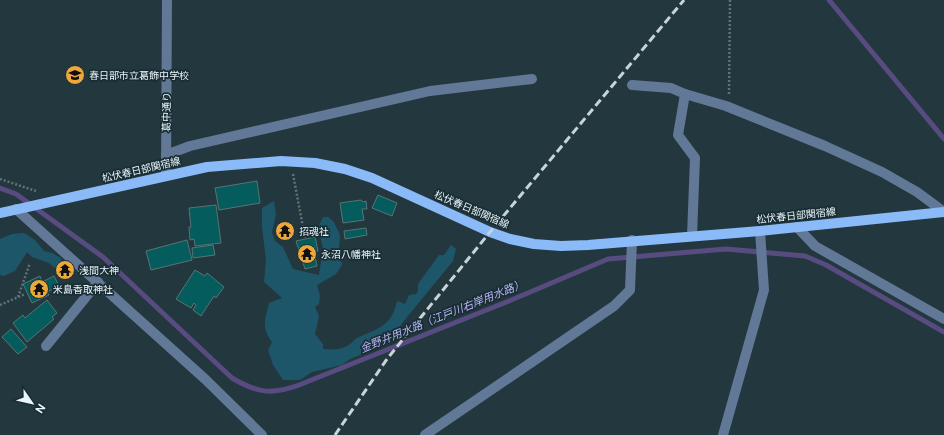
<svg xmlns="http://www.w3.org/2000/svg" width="944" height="435" font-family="'Public Sans','Noto Sans JP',sans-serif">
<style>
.green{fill:#1e5669}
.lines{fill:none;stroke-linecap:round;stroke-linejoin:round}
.stream{stroke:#584b80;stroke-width:5}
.building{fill:#045c5c;stroke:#5a7373}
.path{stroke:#61737a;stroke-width:2.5;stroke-dasharray:2 2;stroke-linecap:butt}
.minor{stroke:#617896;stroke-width:10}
.major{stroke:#8bbaf8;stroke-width:10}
.rail{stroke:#c7d4da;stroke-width:3;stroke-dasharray:8 4;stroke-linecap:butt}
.labels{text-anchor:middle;stroke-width:3.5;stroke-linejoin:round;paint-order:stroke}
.poi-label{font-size:10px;fill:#eaf6fb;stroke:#192d34;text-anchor:start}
.street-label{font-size:10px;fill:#eaf6fb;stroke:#192d34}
.water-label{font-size:11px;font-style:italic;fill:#b8b6f6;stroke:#192d34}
</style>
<rect width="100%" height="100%" fill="#23373f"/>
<g class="green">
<path d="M 274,201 L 276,214 L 272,232 L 275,241 L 283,247 L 293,269 L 319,275 L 323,248 L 318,228 L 323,217 L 328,217 L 334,222 L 340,235 L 339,249 L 342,265 L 336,274 L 317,285 L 320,296 L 319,304 L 315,307 L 319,316 L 315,334 L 323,344 L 323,349 C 333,350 342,350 350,344 C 352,343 355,339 357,338 C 376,329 392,327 397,301 L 405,304 L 409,295 L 416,294 L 418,291 L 418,284 L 439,255 L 444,255 L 451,245 L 456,249 L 453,261 L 403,322 L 389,343 L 350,359 L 342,365 L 312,372 L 300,380 L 283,380 L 273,365 L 268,350 L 272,342 C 261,327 265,320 269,303 L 282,298 L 264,282 L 266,260 L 262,227 L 262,208 Z"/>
<polygon points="24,233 35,240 44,251 52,253 61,258 63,266 59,272 49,263 32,257 27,252 15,271 4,276 0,275 0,239 12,234"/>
</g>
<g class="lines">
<g class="stream">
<polyline points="829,0 944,139"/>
<path d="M 0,188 L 16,194 L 103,257 L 232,378 C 257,393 272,395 299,385 L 509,301 L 608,259 L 726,249 L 805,256 L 826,265 L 944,332"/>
</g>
</g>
<g class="building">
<polygon points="257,181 260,203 219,210 215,188"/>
<polygon points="378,195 397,203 392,216 372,208"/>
<polygon points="361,200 363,202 366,201 367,209 362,209 364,220 343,223 340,203"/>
<polygon points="216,205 221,243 195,246 194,239 190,240 189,227 191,227 189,208"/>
<polygon points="366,228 367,235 345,239 344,231"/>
<polygon points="315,237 318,251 314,252 317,266 305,269 296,241"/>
<polygon points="187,240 192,260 151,270 146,251"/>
<polygon points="213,245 215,255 193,258 192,248"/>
<polygon points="195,270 205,276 207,273 224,287 216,298 214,296 201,316 193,310 196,305 194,303 191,308 176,299"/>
<polygon points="40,276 42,282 54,276 59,286 47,292 49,295 32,303 23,284"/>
<polygon points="47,300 57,313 52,317 54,319 27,342 13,323 23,315 25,318"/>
<polygon points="11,329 27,347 18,354 2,337"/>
</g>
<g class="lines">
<g class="path">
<polyline points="729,94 730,0"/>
<polyline points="293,174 305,238"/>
<polyline points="0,179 36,191"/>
<polyline points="18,297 30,263"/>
<polyline points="0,305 25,294"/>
</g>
<g class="minor">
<polyline points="632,85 671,88 685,94 726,106 825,146 882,172 917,192 944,212"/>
<polyline points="685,94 678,135 695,158 692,236"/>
<polyline points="166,155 190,146 430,91 532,79"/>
<polyline points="166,176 167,0"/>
<polyline points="16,209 205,379 262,435"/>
<polyline points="797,227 815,246 944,319"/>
<polyline points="46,346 98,282"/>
<polyline points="425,435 614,306 630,290 632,240"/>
<polyline points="723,435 764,290 760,231"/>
</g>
<polyline class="major" points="0,213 207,167 281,161 315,163 345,169 372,178 490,232 510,239 534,244 561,246 588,245 760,231 944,212"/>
<polyline class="rail" points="335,435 387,359 490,232 684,0"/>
</g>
<defs>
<g id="school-disc" transform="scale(1)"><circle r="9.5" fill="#eda83b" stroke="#192d34"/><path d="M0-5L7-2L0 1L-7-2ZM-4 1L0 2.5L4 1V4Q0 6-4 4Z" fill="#111"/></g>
<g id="temple-disc" transform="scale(1)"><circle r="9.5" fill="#eda83b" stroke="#192d34"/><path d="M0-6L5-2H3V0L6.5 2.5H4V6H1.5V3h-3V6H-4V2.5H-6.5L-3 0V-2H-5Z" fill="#111"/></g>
</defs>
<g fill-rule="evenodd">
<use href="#school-disc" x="75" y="75"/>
<use href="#temple-disc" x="285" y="231"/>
<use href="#temple-disc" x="307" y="254"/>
<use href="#temple-disc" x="65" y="270"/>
<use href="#temple-disc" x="39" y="289"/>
</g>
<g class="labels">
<g class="poi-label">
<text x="89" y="79">春日部市立葛飾中学校</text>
<text x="299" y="235">招魂社</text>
<text x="321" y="258">永沼八幡神社</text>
<text x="79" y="274">浅間大神</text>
<text x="53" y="293">米島香取神社</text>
</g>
<g class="street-label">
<text transform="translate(166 112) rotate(-89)" y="4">葛中通り</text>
<text transform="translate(141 169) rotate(-13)" y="4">松伏春日部関宿線</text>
<text transform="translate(472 209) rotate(23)" y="4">松伏春日部関宿線</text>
<text transform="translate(796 215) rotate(-6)" y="4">松伏春日部関宿線</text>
</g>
<g class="water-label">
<text transform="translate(442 316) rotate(-22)" y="4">金野井用水路（江戸川右岸用水路）</text>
</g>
</g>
<g transform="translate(32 403) rotate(124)" stroke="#192d34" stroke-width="3" paint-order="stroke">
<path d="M0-3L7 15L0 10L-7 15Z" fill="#eaf6fb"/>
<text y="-6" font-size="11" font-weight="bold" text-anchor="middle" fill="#eaf6fb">N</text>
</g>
</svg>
